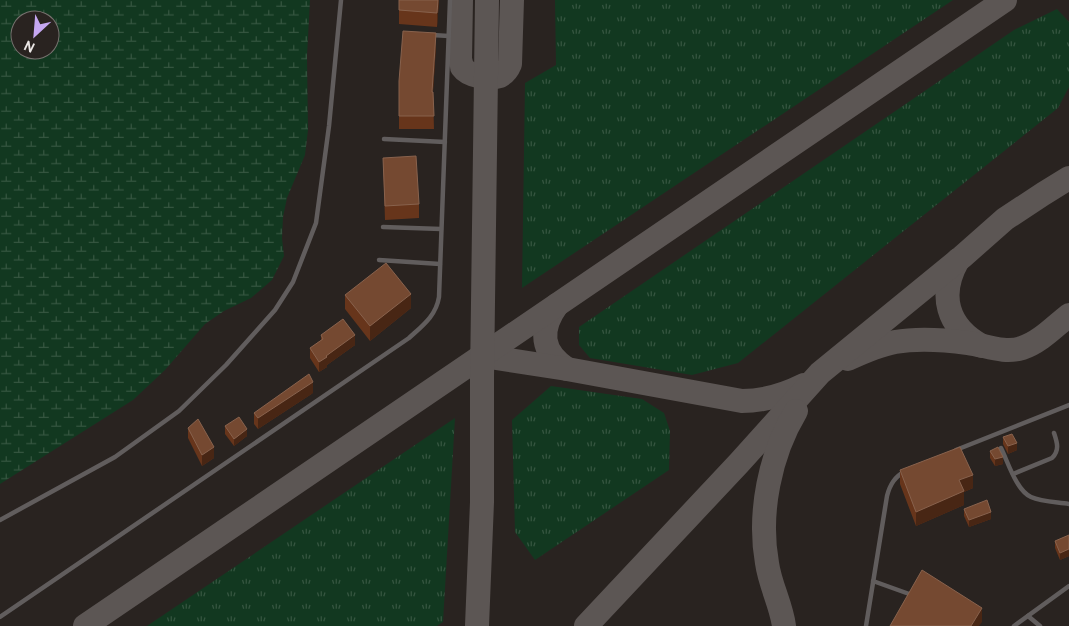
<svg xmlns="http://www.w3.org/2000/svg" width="1069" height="626" font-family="Overpass,sans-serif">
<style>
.grass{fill:url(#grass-tufts)}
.wetland{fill:url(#wetland-marsh);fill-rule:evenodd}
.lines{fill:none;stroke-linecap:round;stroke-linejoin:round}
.taxiway{stroke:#5c5654;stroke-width:24}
.service{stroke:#615d5d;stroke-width:4.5}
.wall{fill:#67351b}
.shaded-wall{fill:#482614}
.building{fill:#754931;stroke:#88624d}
</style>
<defs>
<pattern id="grass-tufts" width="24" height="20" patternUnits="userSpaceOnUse" patternTransform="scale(1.25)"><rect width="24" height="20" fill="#123820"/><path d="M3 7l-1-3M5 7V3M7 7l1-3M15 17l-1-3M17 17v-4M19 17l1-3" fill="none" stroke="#355540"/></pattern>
<pattern id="wetland-marsh" width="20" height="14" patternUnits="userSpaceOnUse" patternTransform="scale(1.25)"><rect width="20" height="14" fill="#123820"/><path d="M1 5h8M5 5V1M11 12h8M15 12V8" fill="none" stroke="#355540"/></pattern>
</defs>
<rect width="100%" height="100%" fill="#292320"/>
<g class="grass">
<polygon points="555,0 953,0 522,288 525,83 556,65"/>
<polygon points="1057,9 1069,22 1069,87 1058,108 738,363 692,375 590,358 579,345 579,327 1014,30"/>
<polygon points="551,386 642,399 664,413 670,431 669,470 535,560 515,532 512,420"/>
<polygon points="455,418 443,622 437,626 147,626"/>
</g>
<path class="wetland" d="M 0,0 L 310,0 L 307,56 L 308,130 L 305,155 L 287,198 L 283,217 L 282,238 L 284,256 L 272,280 L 251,298 L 224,311 L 205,324 L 165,370 L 133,400 L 0,484 ZM 20,20 L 50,20 L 50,50 L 20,50 Z"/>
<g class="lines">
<g class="taxiway">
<path d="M 461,0 L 460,59 C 460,60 462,66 462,67 C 469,77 490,79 500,76 C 505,73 508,69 510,64 L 512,0"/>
<path d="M 958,260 C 938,295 947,327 982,346"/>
<path d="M 557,305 C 539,330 541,352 567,369"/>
<path d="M 483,356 L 567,369 L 742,401 C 765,401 784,395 804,385"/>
<path d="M 848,359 C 863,352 879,345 895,342 C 917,338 946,340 968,343 C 985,345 1004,354 1022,348 C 1040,342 1054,327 1069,315"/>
<polyline points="85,626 1005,0"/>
<polyline points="477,626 482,502 482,378 487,0"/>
<polyline points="586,626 739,463 820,373 962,257 1005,219 1043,194 1069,178"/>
<path d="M 784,626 C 781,604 770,585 767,563 C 758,513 770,454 796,411"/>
</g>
<g class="service">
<polyline points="432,35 449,36"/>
<polyline points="384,139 445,142"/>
<polyline points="383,227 441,229"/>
<polyline points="379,260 440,264"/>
<path d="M 1001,448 C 1008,462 1016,490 1031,497 C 1042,502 1057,502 1069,504"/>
<polyline points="956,450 1069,405"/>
<path d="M 1013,474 L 1052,458 C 1060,450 1057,442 1054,433"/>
<polyline points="0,520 115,457 179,411 226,365 275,310 293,282 316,223 329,126 341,0"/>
<polyline points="873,581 912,595"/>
<polyline points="1028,616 1040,626"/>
<path d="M 0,617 L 409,338 C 422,326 436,316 439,297 L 450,0"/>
<path d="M 866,626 L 887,496 C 890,484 895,477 905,471"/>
<polyline points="1014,626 1069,586"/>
</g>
</g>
<g class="wall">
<polygon points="439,0 437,27 399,24 399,10"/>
<polygon points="436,46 433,92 434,129 399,129 399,81"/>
<polygon points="383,158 419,204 419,218 385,220"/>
<polygon points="345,295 411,308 370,341 345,309"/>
<polygon points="321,335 355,345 327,365 327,367 319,372 310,358 310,348 321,340"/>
<polygon points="313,393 258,429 254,424 254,413"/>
<polygon points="225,426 247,436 234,446 225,434"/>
<polygon points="188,428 214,458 202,466 188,438"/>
<polygon points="1003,437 1017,450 1008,454 1003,444"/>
<polygon points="990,451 1003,464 995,466 990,458"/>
<polygon points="900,470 973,488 964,492 964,505 916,526 900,484"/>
<polygon points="964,509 991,519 969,527 964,516"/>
<polygon points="1069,535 1069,556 1060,560 1055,548 1055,541"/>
</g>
<g class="shaded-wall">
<polygon points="438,0 439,0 437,27 437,13"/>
<polygon points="436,33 436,46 432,105 432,92"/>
<polygon points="411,294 411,308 370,341 370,326"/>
<polygon points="355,335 355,345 327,365 327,367 319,372 319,362 326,356"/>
<polygon points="313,382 313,393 258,429 258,418"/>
<polygon points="247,429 247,436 234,446 234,439"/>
<polygon points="1017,443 1017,450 1008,454 1008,446"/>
<polygon points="214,447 214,458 202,466 202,455"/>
<polygon points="1003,457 1003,464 995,466 995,459"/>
<polygon points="973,475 973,488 964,492 964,505 916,526 916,512 959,480"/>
<polygon points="991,512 991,519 969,527 969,520"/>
<polygon points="1069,549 1069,556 1060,560 1060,553"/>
<polygon points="982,608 982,622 979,626 971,626"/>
</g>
<g class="building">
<polygon points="399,0 438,0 437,13 399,10"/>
<polygon points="403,31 436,33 432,92 433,92 434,116 399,116 399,81"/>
<polygon points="416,156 419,204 385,206 383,158"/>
<polygon points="386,263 411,294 370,326 345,295"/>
<polygon points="343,319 355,335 326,356 327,357 319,362 310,348 323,339 321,335"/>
<polygon points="309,374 313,382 258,418 254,413"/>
<polygon points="239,417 247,429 234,439 225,426"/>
<polygon points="198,419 214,447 202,455 188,428"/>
<polygon points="1012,434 1017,443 1008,446 1003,437"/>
<polygon points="960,447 973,475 959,480 964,491 916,512 900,470"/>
<polygon points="998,447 1003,457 995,459 990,451"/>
<polygon points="987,500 991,512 969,520 964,509"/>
<polygon points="1069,535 1069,549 1060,553 1055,541"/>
<polygon points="922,570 982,608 971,626 890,626"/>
</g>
<g transform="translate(35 35) rotate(206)"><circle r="24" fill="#292320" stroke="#77726f"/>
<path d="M0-4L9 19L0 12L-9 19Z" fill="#c5a7f1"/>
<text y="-8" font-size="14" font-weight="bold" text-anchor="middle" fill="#ece8e6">N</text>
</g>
</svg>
